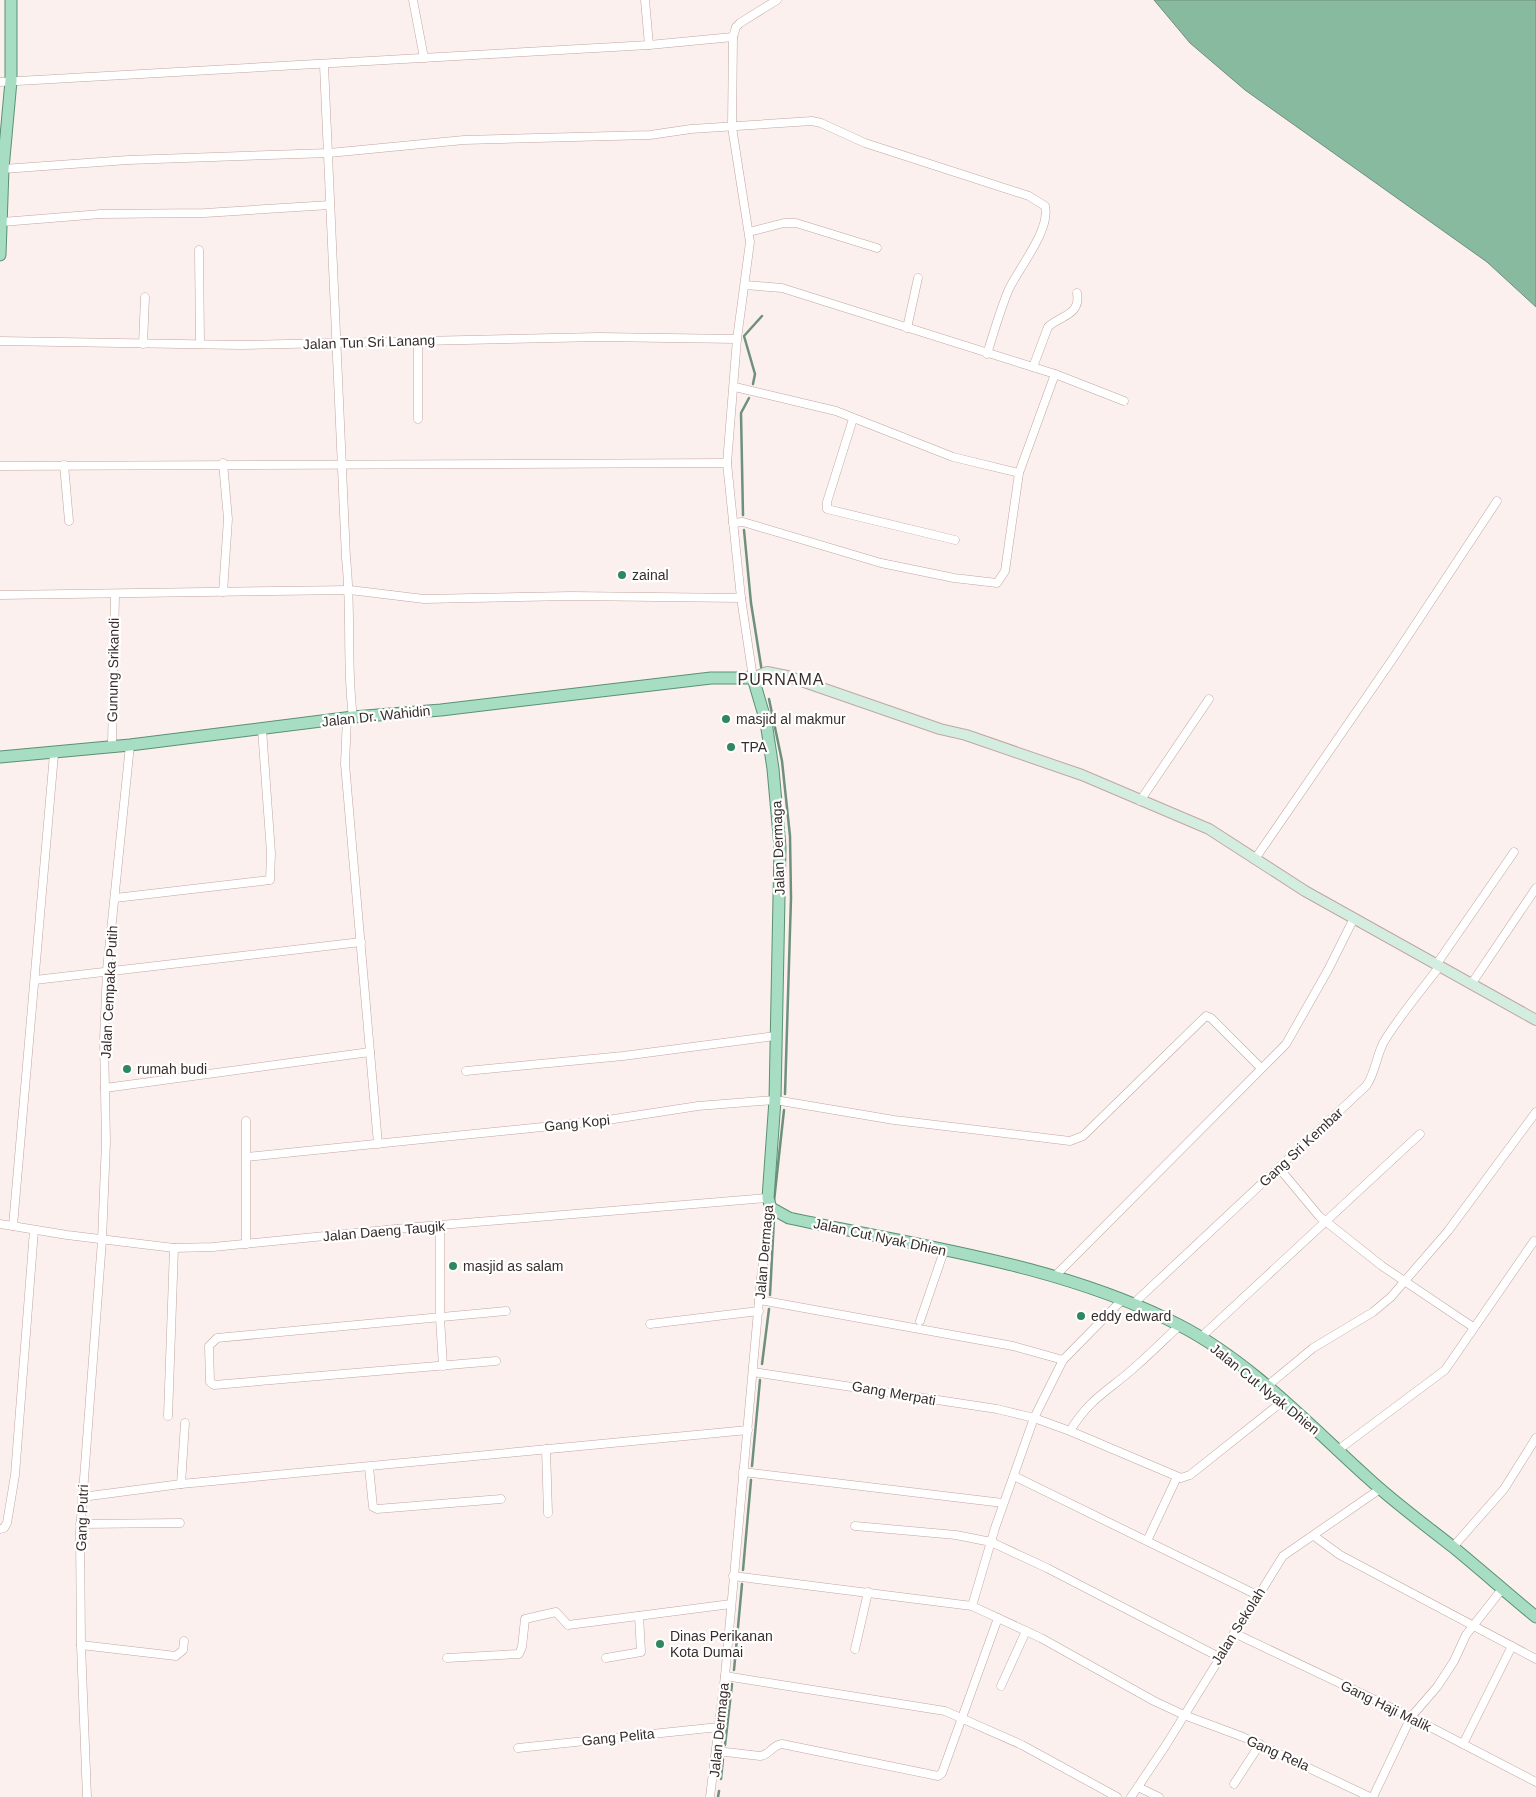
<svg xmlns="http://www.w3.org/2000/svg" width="1536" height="1797" font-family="Arial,sans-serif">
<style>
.water{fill:#87ba9e;stroke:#6f907c}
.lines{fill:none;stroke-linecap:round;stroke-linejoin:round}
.stream{stroke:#6f907c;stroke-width:2.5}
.street-casing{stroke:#c1a6a0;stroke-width:9}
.secondary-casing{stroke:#c1a6a0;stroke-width:12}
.primary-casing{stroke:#5a9172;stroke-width:13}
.street{stroke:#fff;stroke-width:8}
.secondary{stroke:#d3eee0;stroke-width:10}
.primary{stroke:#a7ddc2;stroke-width:11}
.poi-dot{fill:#2d885f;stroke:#fff;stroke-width:2}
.labels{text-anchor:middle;stroke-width:4.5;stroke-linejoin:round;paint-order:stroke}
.street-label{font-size:14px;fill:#382d2b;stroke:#fff}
.poi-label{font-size:14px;fill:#382d2b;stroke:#fff;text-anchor:start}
.quarter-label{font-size:16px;letter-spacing:1px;fill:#382d2b;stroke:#fff}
</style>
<rect width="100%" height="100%" fill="#fbf0ed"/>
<polygon class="water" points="1154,0 1536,0 1536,307 1487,262 1245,90 1190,43"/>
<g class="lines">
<g class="stream">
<polyline points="753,384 755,374 744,336 762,316"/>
<polyline points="743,515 741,413 749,398"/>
<polyline points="744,530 751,603 762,672"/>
<polyline points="769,699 782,761 790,836 791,898 785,1094"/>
<polyline points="774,1201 784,1110"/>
<polyline points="770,1295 774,1219"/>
<polyline points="762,1364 769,1309"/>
<polyline points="752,1466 760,1380"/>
<polyline points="743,1570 751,1480"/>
<polyline points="734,1670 742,1584"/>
<polyline points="725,1745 732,1684"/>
<polyline points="721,1779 723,1759"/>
<polyline points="718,1797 719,1791"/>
</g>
<g class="street-casing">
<g id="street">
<polyline points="413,0 424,58"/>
<polyline points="645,0 649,45"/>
<path d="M 324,65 L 346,558 C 352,611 346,664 353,717"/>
<polyline points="0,82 649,45 733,37"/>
<path d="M 3,169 L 128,160 L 329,153 L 464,140 L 650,135 L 691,129 L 812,121 L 821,123 L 865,143 L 1029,196 L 1045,206 C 1051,229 1019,268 1009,289 C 1000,310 994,332 987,354"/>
<polyline points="2,222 101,214 205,213 330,205"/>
<polyline points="749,232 784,223 796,223 877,248"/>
<polyline points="199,250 200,344"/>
<polyline points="745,285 782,288 1055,374 1124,401"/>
<polyline points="907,328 918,278"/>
<polyline points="0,341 240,345 599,337 737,339"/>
<polyline points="418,341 418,419"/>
<polyline points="143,344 145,297"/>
<path d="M 1033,367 L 1048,327 C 1060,315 1081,316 1077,293"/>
<polyline points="735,387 836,411 953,457 1019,473"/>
<polyline points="853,419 827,502 827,509 955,540"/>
<polyline points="64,465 69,521"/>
<polyline points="0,466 727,463"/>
<polyline points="733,523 743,522 881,563 954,578 997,583 1005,571 1019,473 1055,374"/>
<polyline points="223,592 228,519 223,463"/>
<polyline points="0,595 350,590 424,599 571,596 741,598"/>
<polyline points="753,678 741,598 727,463 737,339 750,242 732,127 733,37 736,27 740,23 777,0"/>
<polyline points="347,718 345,764 378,1144"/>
<polyline points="112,746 115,594"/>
<polyline points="1140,801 1209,699"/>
<polyline points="1255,859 1394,657 1497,501"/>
<polyline points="115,898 270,880 271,853 262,729"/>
<polyline points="1436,965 1514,852"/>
<polyline points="35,980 361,942"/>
<polyline points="1472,983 1536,888"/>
<polyline points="466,1071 623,1056 775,1036"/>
<polyline points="105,1088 370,1052"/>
<polyline points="247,1157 601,1121 698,1106 775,1100 894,1120 1070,1141 1083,1136 1206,1016 1211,1018 1261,1068"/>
<polyline points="1279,1168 1319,1216 1382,1266 1473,1327"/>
<polyline points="0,1224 67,1235 174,1248 213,1247 416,1227 768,1198"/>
<polyline points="13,1226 54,754"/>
<polyline points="440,1226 440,1318 443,1366"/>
<polyline points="246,1244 246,1121"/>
<polyline points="1054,1277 1286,1044 1328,970 1354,918"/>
<polyline points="760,1300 1013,1346 1063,1360"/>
<path d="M 1133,1304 L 1366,1086 C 1376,1073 1376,1054 1385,1040 C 1401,1014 1421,991 1439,967"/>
<polyline points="920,1321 944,1251"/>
<polyline points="650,1324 759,1311"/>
<polyline points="1201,1337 1420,1134"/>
<polyline points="496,1361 214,1385 210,1382 209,1346 217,1338 506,1311"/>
<polyline points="753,1372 997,1409 1034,1418 1070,1431 1181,1478 1190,1475 1283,1401"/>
<polyline points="1266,1387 1313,1348 1373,1312 1391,1297 1448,1231 1536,1112"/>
<polyline points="168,1416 174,1248"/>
<path d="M 1070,1431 C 1089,1399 1108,1391 1134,1368 C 1150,1354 1165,1339 1180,1325"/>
<polyline points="546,1449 548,1513"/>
<polyline points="1338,1450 1445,1370 1534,1241"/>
<polyline points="369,1467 373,1507 377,1509 501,1499"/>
<polyline points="743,1472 1003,1503"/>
<polyline points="1014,1476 1257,1595"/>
<polyline points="181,1484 185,1423"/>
<polyline points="82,1497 181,1484 748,1430"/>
<polyline points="80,1524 180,1523"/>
<polyline points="855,1526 956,1535 991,1542 1047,1568 1219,1657"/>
<polyline points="0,1529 4,1528 7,1523 15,1475 34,1230"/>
<polyline points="1314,1536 1340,1555 1536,1659"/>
<polyline points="1147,1541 1177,1477"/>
<polyline points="1453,1547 1504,1489 1536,1438"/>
<polyline points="733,1576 972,1606 1041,1638 1154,1701 1184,1715 1243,1737 1370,1797"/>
<polyline points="972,1606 995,1528 1034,1418 1063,1360 1122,1300"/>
<polyline points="1234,1633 1411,1717 1536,1782"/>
<polyline points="81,1645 176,1656 183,1650 184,1641"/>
<polyline points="855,1649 868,1592"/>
<polyline points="447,1658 519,1654 522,1647 525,1619 556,1612 568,1625 731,1604"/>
<polyline points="606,1658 641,1652 639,1616"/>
<polyline points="725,1676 945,1711 1022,1745 1117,1797"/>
<polyline points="1001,1686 1026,1631"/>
<polyline points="1463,1744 1512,1646"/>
<polyline points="518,1748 719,1727"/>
<path d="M 717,1751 L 760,1756 C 770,1755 772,1745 782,1744 L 938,1776 L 942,1773 L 998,1618"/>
<polyline points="1234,1784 1260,1744"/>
<polyline points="1138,1787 1159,1797"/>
<polyline points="87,1797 81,1645 80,1532 102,1240 106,1142 104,1040 107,970 130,745"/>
<polyline points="710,1797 725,1676 761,1278 771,1208"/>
<polyline points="1131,1797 1166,1745 1283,1556 1380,1489"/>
<polyline points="1373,1797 1411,1717 1437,1687 1454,1661 1466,1635 1502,1589"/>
</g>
</g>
<g class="secondary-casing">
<polyline id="secondary" points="753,678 767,672 787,676 940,729 966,735 1082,775 1209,829 1305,891 1536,1020"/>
</g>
<g class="primary-casing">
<g id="primary">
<polyline points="0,255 3,169 11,81 11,0"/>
<path d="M 0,757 L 130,745 L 353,717 L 441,710 L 711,678 L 753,678 L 766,722 L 773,769 L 780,847 L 775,1100 L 768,1198 L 771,1208 L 789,1218 C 918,1246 1061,1264 1179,1325 C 1251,1362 1309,1425 1368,1478 C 1395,1503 1424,1524 1453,1547 C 1481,1570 1508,1594 1536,1617"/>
</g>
</g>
<use href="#street" class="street"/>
<use href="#secondary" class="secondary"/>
<use href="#primary" class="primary"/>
</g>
<g class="poi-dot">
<circle cx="622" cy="575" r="5"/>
<circle cx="726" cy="719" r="5"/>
<circle cx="731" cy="747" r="5"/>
<circle cx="127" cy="1069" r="5"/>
<circle cx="453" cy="1266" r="5"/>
<circle cx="1081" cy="1316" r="5"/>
<circle cx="660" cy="1644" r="5"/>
</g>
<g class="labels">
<g class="street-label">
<text transform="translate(369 342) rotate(-2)" y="5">Jalan Tun Sri Lanang</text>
<text transform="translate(113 670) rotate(-89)" y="5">Gunung Srikandi</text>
<text transform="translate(376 716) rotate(-6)" y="5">Jalan Dr. Wahidin</text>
<text transform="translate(778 848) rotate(-92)" y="5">Jalan Dermaga</text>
<text transform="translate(109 992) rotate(-87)" y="5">Jalan Cempaka Putih</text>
<text transform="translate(577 1123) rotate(-6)" y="5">Gang Kopi</text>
<text transform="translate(1301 1147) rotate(-43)" y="5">Gang Sri Kembar</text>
<text transform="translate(384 1231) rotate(-5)" y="5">Jalan Daeng Taugik</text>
<text transform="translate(880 1237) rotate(12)" y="5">Jalan Cut Nyak Dhien</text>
<text transform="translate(764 1252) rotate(-85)" y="5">Jalan Dermaga</text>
<text transform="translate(1265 1389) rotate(39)" y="5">Jalan Cut Nyak Dhien</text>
<text transform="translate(894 1393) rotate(10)" y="5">Gang Merpati</text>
<text transform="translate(82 1518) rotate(-88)" y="5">Gang Putri</text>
<text transform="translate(1238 1626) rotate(-58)" y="5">Jalan Sekolah</text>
<text transform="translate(1386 1706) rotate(26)" y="5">Gang Haji Malik</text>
<text transform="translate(719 1730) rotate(-84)" y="5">Jalan Dermaga</text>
<text transform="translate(618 1737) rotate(-6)" y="5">Gang Pelita</text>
<text transform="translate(1278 1753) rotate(24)" y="5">Gang Rela</text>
</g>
<g class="poi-label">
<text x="632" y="580">zainal</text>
<text x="736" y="724">masjid al makmur</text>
<text x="741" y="752">TPA</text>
<text x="137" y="1074">rumah budi</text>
<text x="463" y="1271">masjid as salam</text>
<text x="1091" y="1321">eddy edward</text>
<text x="670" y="1641">Dinas Perikanan<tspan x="670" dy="16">Kota Dumai</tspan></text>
</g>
<g class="quarter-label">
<text x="781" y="685">PURNAMA</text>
</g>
</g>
</svg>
